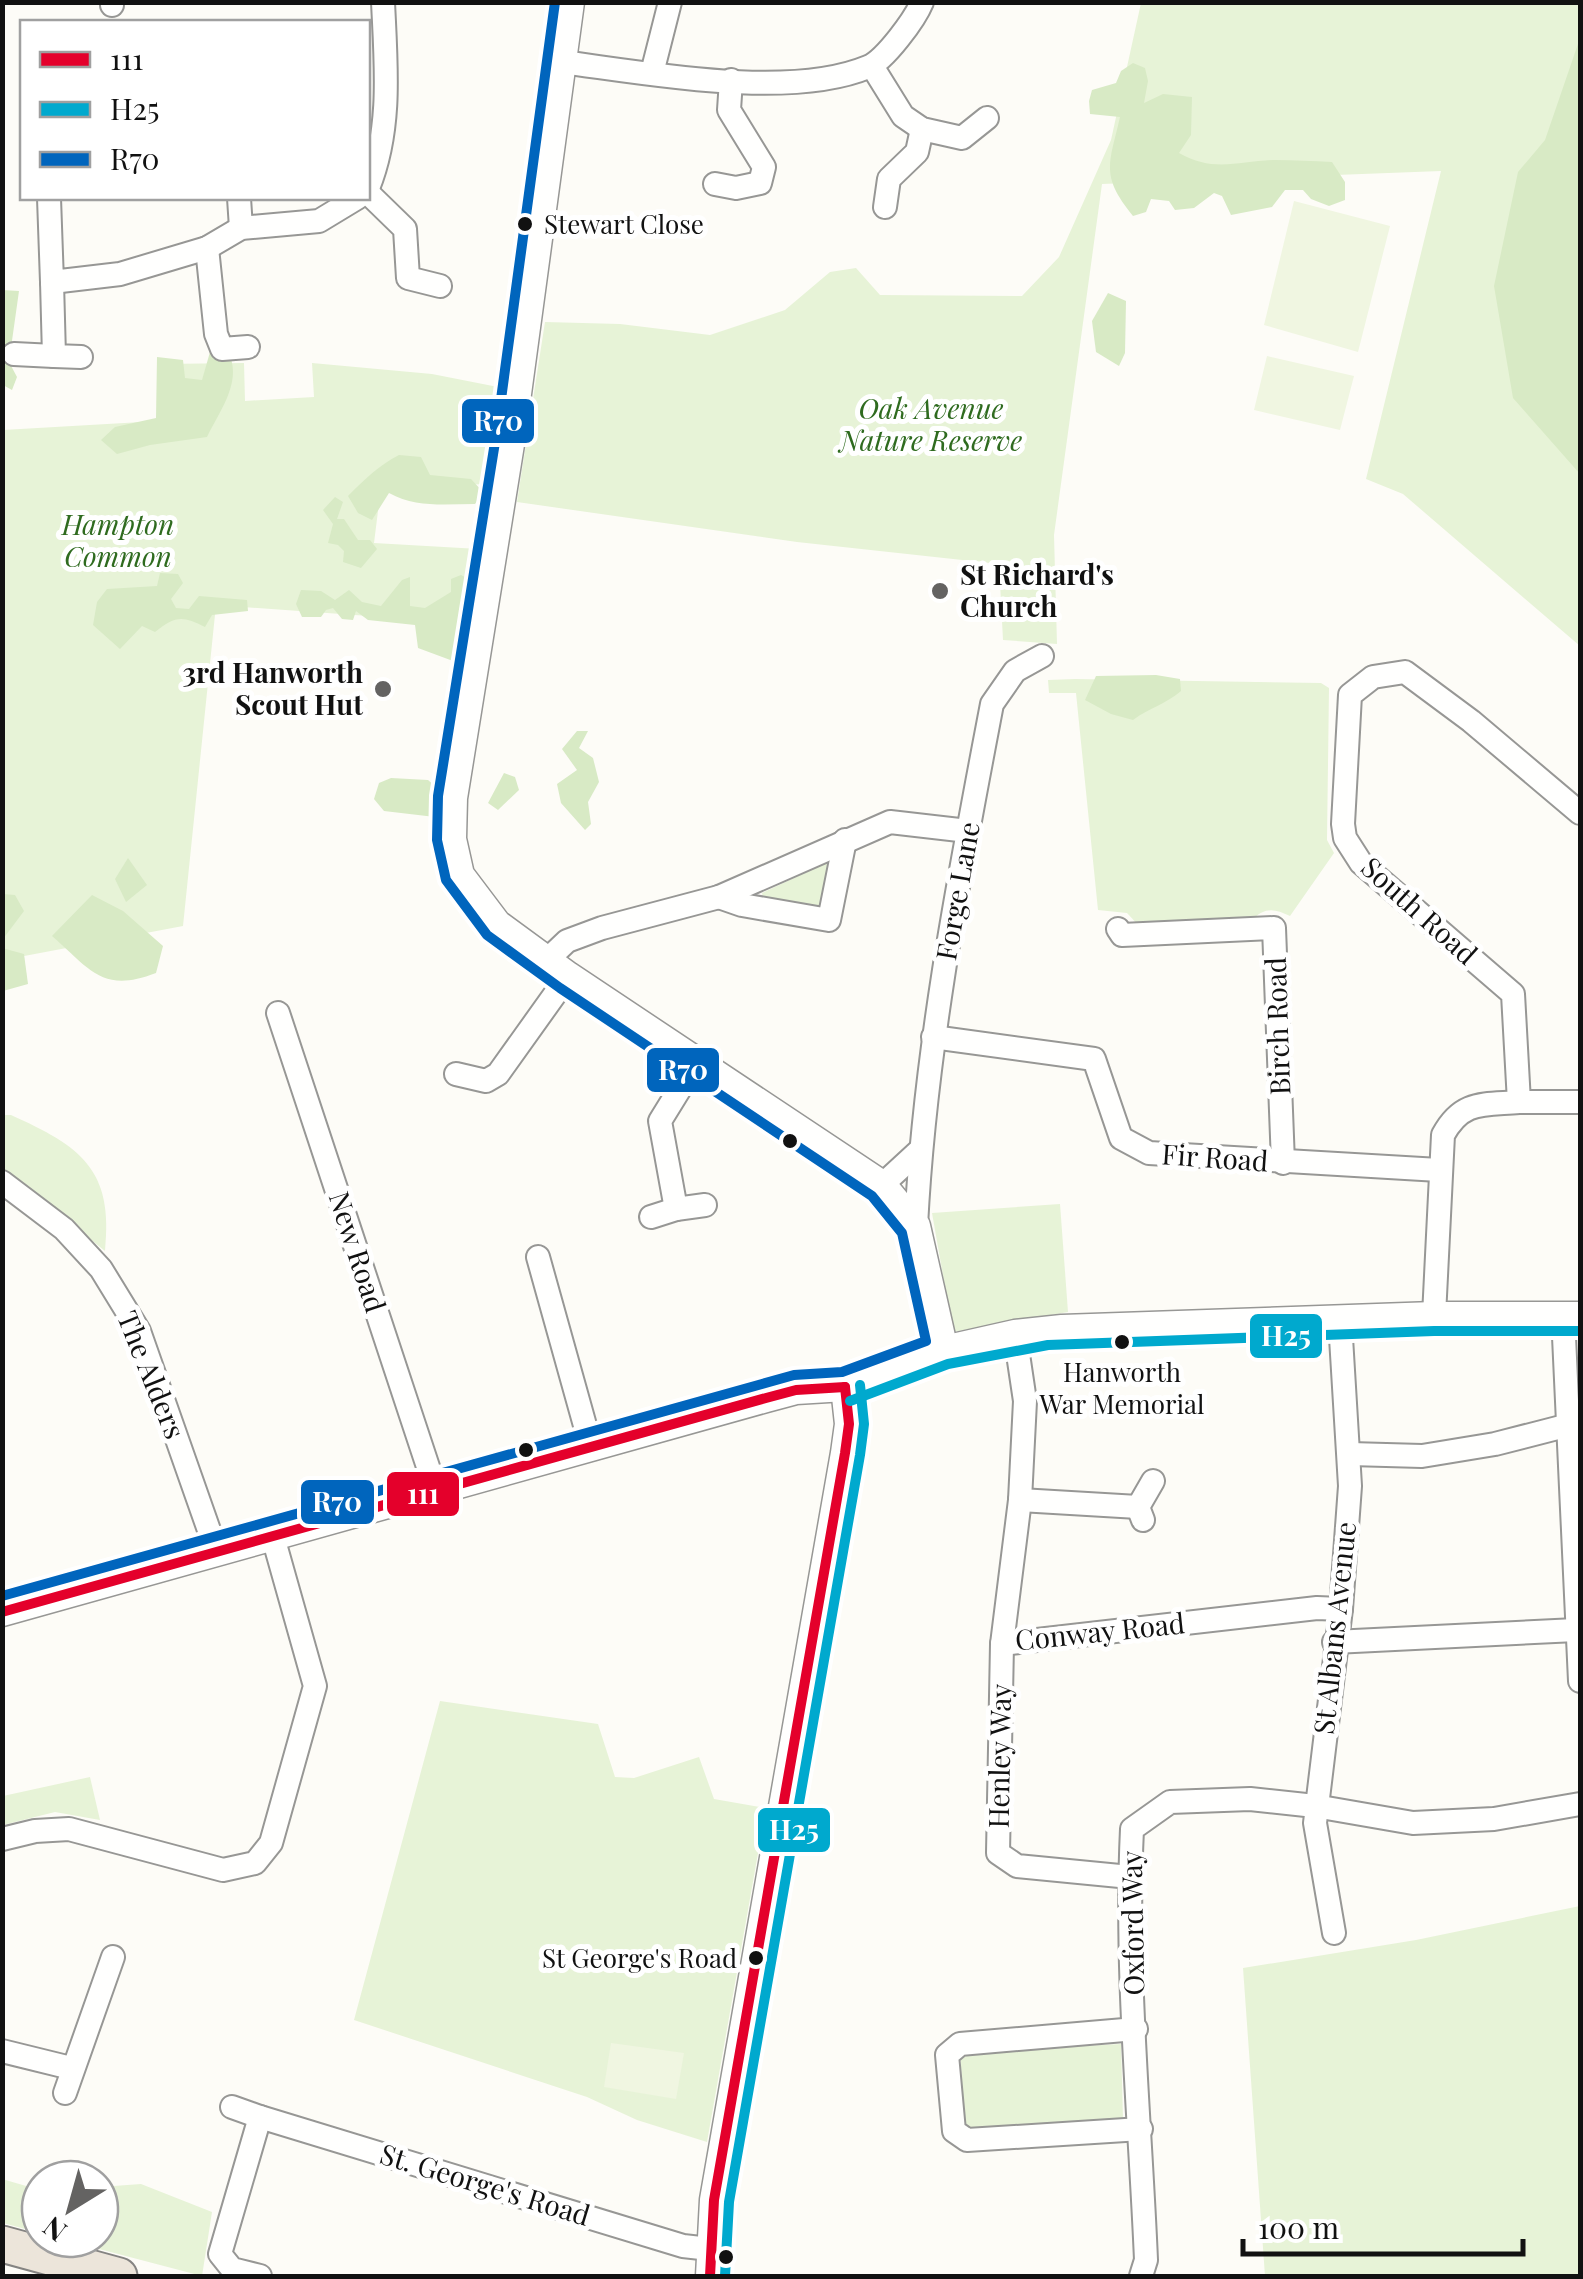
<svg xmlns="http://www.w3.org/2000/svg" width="1583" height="2279" font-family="'Playfair Display',serif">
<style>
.green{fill:#e7f3d7}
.forest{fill:#d8eac5}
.pitch{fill:#f0f6e1}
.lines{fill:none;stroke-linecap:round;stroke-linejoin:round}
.minor-casing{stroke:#979795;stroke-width:26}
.tertiary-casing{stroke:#979795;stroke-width:31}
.trunk-casing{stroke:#858482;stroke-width:39}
.minor{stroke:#fffffe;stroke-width:22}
.tertiary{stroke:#fffffe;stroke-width:28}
.trunk{stroke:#ece5da;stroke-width:35}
.bus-1-casing{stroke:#fff;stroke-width:18}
.bus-2-casing{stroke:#fff;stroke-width:18}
.bus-3-casing{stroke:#fff;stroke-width:18}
.bus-1{stroke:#e4002b;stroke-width:10}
.bus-2{stroke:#00a9ce;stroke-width:10}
.bus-3{stroke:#0065bd;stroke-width:10}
.bus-dot{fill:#111;stroke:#fff;stroke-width:4}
.poi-dot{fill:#646362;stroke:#fff;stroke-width:4}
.labels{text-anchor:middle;stroke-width:10;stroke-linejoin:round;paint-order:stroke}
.bus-label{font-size:26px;fill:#111;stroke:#fff;text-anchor:start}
.park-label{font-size:28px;font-style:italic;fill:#2f6b1f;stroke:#fff}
.poi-label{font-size:28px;font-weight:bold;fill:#111;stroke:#fff;text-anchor:start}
.street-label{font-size:28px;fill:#111;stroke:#fff}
.line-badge{stroke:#fff;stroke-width:4}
.badge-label{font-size:28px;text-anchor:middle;font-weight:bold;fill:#fff}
</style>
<rect width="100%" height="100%" fill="#fdfcf7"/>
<g class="green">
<polygon points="1141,3 1580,3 1580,646 1403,494 1366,479 1441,171 1102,184 1054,535 1057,644 1003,640 999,564 797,542 517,502 545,322 620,324 710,335 785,310 830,272 856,268 880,295 1022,296 1059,257 1111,140"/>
<polygon points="244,363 245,401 314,397 312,363 432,374 498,387 489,484 381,487 374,543 479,549 466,623 216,605 183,926 3,960 3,430 159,421 161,364"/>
<path d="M 1075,679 L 1321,683 L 1329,688 L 1327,840 L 1334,853 L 1290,916 C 1274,908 1264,907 1251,921 L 1140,927 L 1127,913 L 1098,910 L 1076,693 L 1049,693 L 1048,680 Z"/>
<polygon points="828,862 829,898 818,911 764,901 762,893"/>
<path d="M 2,1115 L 11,1115 C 80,1146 114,1169 105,1251 L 12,1176 L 3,1172 Z"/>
<polygon points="1060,1204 1068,1312 953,1332 932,1213"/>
<polygon points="440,1701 598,1724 615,1777 634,1778 699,1757 714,1799 766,1808 707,2142 637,2120 587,2097 354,2020"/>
<polygon points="90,1777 100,1820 55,1812 3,1825 3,1796"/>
<polygon points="1580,1906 1580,2276 1265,2276 1243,1968 1416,1940"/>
<polygon points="1121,2044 1123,2119 965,2128 960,2052"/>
<polygon points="2,2179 40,2190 40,2233 3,2223"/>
<polygon points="141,2184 212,2212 202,2276 61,2239 100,2239 100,2187"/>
</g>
<g class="forest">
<polygon points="1580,38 1580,474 1513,398 1494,286 1518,172 1545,140"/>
<path d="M 1133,63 L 1145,68 L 1148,81 L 1144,103 L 1163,94 L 1192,97 L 1191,135 L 1179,153 C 1214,173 1238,161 1275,160 C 1294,160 1313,161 1332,162 L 1345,182 L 1345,200 L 1329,206 L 1311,199 L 1303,190 L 1285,190 L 1272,207 L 1231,215 L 1222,196 L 1214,193 L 1194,208 L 1175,210 L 1169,201 L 1151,199 L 1146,212 L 1133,216 C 1100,175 1109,165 1120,117 L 1090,114 L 1089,101 L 1092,90 L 1116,83 L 1121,71 Z"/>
<polygon points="2,290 19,291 9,362 17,377 12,390 3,385"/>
<polygon points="1108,293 1126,301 1125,353 1119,366 1096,352 1092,321"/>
<path d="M 210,352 L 230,356 C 241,384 219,412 207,437 L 150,445 L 117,454 L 101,440 L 115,427 L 156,418 L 157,357 L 183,360 L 185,378 L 202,380 Z"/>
<path d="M 399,455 L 421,457 L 430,475 L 471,479 L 483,492 L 475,504 C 445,504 416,508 389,493 L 372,520 L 358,513 L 348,496 C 364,480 379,465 399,455 Z"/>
<polygon points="335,497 343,502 337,519 344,519 358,540 370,540 377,549 361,568 343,562 344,551 338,545 328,543 333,524 323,510"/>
<path d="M 160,573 L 178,574 L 183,583 L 171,599 L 176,608 L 189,609 L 199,596 L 247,600 L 248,611 L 212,615 L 205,627 C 182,615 175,616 155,632 L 142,626 L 120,649 L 93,625 L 97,602 L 107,589 L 157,586 Z"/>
<polygon points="461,575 478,584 471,627 453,661 418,648 415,625 368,620 356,611 353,620 342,619 333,608 326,610 321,617 302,617 296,604 301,590 321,591 335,600 349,590 362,602 381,606 402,580 410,577 410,606 425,608 451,592 451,579"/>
<path d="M 1156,675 L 1180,679 L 1181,691 C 1166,704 1149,708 1133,720 L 1111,714 L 1085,700 L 1096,676 Z"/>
<polygon points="577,731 588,731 579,748 593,758 599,782 588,802 591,824 585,830 561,803 557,784 577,770 562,749"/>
<polygon points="504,773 515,777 519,790 498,810 488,803"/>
<polygon points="391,778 428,780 443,793 444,804 435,817 384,811 374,799 379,783"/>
<polygon points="128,858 147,885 126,902 115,879"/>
<polygon points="3,894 15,895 24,911 3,939"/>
<path d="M 92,895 L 123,911 L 163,946 L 156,973 C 102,994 90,969 52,936 Z"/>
<polygon points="2,948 24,954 28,984 3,991"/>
</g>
<g class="pitch">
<polygon points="1294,201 1390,226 1358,352 1264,325"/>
<polygon points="1267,356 1354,376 1340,430 1254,410"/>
<polygon points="611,2043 684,2053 676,2099 604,2087"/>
</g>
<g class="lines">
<g class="minor-casing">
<g id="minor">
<polyline points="112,5 112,2"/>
<path d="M 562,62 C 647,73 789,100 868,67 C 885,60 915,19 922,2"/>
<polyline points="872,66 903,116 922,129 962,138 987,118"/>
<polyline points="652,73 670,2"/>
<polyline points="715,184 736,188 760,183 764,167 729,110 731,80"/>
<path d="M 368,188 C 392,129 386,66 383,2"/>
<polyline points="368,193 405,229 408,278 440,286"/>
<polyline points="49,198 52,282 120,274 207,248 241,228 319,221 357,198"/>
<polyline points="239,198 241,228"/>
<polyline points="885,207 889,179 917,152 922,129"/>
<polyline points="207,248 216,334 222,349 248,347"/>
<polyline points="52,282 54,356 81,357"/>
<polyline points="14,354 54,356"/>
<polyline points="1580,813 1471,721 1405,672 1373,677 1350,695 1343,824 1345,838 1361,863 1513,994 1519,1102 1580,1102"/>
<polyline points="719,897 742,905 829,920 845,840"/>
<polyline points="1118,929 1122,935 1274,928 1283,1163"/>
<polyline points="547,960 567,941 602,928 719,897 890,822 968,831"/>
<polyline points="278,1013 436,1491"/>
<polyline points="933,1037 1094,1059 1121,1138 1149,1153 1439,1170"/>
<polyline points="456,1074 486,1081 498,1074 568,976"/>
<polyline points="2,1182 64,1229 101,1269 139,1331 217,1553"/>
<polyline points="882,1185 920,1150"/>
<polyline points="676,1209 705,1205"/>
<polyline points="651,1217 676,1209 660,1121 697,1061"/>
<path d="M 916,1226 C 925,1050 959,877 992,704 L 1015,671 L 1042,656"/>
<polyline points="538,1257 591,1447"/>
<polyline points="1563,1315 1580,1681"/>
<path d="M 1434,1316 L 1443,1135 C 1462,1100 1483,1105 1519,1102"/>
<polyline points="1015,1334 1025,1401 1020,1500 1002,1644 1317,1608 1341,1609"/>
<polyline points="1350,1454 1422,1456 1495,1444 1569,1425"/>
<polyline points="1020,1500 1138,1507"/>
<polyline points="1143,1520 1138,1507 1153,1481"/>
<polyline points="1334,1642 1576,1630"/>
<polyline points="1002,1644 998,1853 1017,1866 1130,1877"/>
<polyline points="2,1839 35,1831 69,1829 223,1870 255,1863 271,1843 315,1686 273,1537"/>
<polyline points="1334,1933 1315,1823 1341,1609 1350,1486 1340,1321"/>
<polyline points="1136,2029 960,2044 947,2055 954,2131 967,2140 1141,2129"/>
<polyline points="2,2051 71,2068"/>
<polyline points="65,2093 113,1957"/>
<polyline points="232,2107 260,2117"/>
<polyline points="260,2276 232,2269 220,2254 260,2117 683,2246 710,2249"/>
<path d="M 1141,2276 L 1146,2260 C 1140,2117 1125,1972 1132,1829 L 1170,1802 L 1250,1799 L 1315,1806 L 1413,1823 L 1494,1819 L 1580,1804"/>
</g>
</g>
<g class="tertiary-casing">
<g id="tertiary">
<polyline points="570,2 511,438 453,798 452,839 460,875 497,924 568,976 882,1185 916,1226 944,1350"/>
<polyline points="2,1612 766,1398 796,1390 845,1387 944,1350 1015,1334 1062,1329 1434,1316 1580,1316"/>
<polyline points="710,2276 714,2200 845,1453 849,1424 845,1387"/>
</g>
</g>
<g class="trunk-casing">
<polyline id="trunk" points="2,2244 119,2276"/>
</g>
<use href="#minor" class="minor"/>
<use href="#tertiary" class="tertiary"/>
<use href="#trunk" class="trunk"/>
<g class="bus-1-casing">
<g id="bus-1">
<polyline points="2,1612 766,1398 796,1390 845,1387"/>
<polyline points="710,2276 714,2200 845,1453 849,1424 845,1387"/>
</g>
</g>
<g class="bus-2-casing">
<g id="bus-2">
<polyline points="850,1401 948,1364 1048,1345 1434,1331 1580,1331"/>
<polyline points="725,2276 729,2202 860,1455 864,1424 860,1385"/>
</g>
</g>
<g class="bus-3-casing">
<polyline id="bus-3" points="2,1596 762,1384 794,1375 842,1372 926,1341 902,1233 872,1196 560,988 487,935 446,880 437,840 438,796 496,436 555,2"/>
</g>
<use href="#bus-1" class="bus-1"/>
<use href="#bus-2" class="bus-2"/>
<use href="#bus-3" class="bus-3"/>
</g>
<g class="bus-dot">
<circle cx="525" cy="224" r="9"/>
<circle cx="790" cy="1141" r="9"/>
<circle cx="1122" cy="1342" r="9"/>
<circle cx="526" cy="1450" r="9"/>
<circle cx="756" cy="1958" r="9"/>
<circle cx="726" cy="2257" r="9"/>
</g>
<g class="poi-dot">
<circle cx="940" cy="591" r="10"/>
<circle cx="383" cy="689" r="10"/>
</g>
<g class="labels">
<g class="bus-label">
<text x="544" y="234">Stewart Close</text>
<text x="1122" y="1382" text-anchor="middle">Hanworth<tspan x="1122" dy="32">War Memorial</tspan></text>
<text x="737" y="1968" text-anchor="end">St George's Road</text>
</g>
<g class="park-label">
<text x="931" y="419">Oak Avenue<tspan x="931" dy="32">Nature Reserve</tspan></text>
<text x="118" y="535">Hampton<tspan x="118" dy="32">Common</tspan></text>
</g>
<g class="poi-label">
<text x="960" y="585">St Richard's<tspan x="960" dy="32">Church</tspan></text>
<text x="363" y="683" text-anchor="end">3rd Hanworth<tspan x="363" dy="32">Scout Hut</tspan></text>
</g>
<g class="street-label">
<text transform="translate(958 891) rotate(-80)" y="10">Forge Lane</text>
<text transform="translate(1419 911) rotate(42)" y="10">South Road</text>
<text transform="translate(1278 1026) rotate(-92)" y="10">Birch Road</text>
<text transform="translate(1215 1158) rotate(4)" y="10">Fir Road</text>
<text transform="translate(357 1252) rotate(72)" y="10">New Road</text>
<text transform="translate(151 1375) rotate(68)" y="10">The Alders</text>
<text transform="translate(1335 1628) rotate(-84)" y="10">St Albans Avenue</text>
<text transform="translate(1100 1632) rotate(-6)" y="10">Conway Road</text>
<text transform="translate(1000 1756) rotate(-89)" y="10">Henley Way</text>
<text transform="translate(1133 1923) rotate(-91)" y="10">Oxford Way</text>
<text transform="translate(485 2185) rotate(17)" y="10">St. George's Road</text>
</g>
</g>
<g class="line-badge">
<rect x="460" y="397" width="76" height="48" rx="10" fill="#0065bd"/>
<rect x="645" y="1046" width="76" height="48" rx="10" fill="#0065bd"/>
<rect x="1248" y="1312" width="76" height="48" rx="10" fill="#00a9ce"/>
<rect x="385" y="1470" width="76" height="48" rx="10" fill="#e4002b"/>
<rect x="299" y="1478" width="77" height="48" rx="10" fill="#0065bd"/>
<rect x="756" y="1806" width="76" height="48" rx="10" fill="#00a9ce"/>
</g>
<g class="badge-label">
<text x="498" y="431">R70</text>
<text x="683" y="1080">R70</text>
<text x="1286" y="1346">H25</text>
<text x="423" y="1504">111</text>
<text x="337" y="1512">R70</text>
<text x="794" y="1840">H25</text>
</g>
<rect width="1583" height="2279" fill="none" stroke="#111111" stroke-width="10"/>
<rect x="20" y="20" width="350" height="180" fill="#ffffff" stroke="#a0a0a0" stroke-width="2.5"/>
<rect x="40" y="52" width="50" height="15" fill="#e4002b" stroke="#a0a0a0" stroke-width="2.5"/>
<text x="110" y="70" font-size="30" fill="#111111">111</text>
<rect x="40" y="102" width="50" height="15" fill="#00a9ce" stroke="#a0a0a0" stroke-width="2.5"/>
<text x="110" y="120" font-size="30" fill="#111111">H25</text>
<rect x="40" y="152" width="50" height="15" fill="#0065bd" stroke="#a0a0a0" stroke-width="2.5"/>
<text x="110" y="170" font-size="30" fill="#111111">R70</text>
<g transform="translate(70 2209) rotate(217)"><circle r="48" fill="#ffffff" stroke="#a0a0a0" stroke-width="2.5"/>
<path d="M0-8L18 38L0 25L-18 38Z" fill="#646362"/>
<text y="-15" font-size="28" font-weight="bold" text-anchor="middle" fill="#111111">N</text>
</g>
<path d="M1243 2239v15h280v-15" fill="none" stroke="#111111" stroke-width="5"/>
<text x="1258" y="2239" font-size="30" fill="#111111" stroke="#ffffff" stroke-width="8" paint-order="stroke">100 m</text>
</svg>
